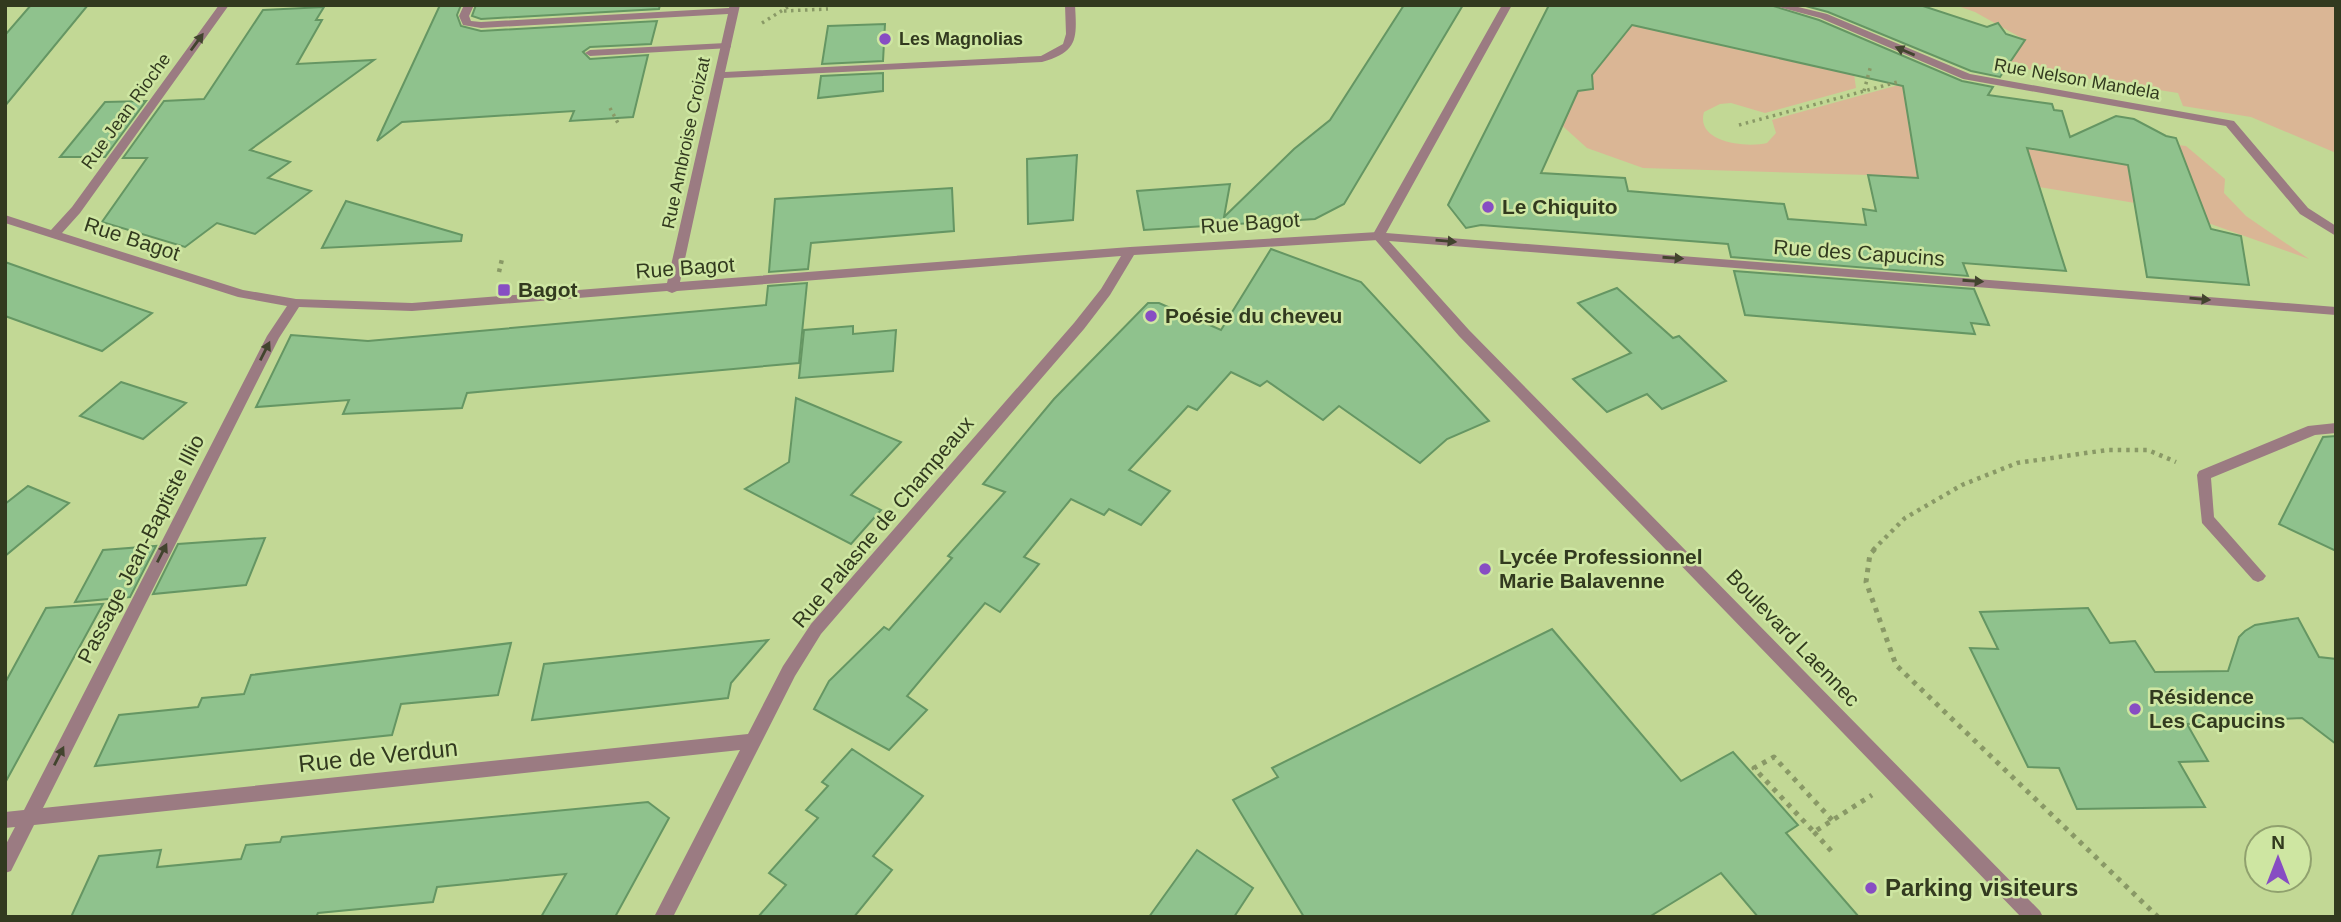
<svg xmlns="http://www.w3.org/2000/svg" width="2341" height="922" font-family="Helvetica,sans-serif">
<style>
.green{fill:#dab695}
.building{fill:#8fc28d;stroke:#659663;stroke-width:2;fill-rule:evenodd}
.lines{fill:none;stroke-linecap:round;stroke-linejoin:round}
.path-far2{stroke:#899966;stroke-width:3.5;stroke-dasharray:2.5 4.5;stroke-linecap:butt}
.path-far1{stroke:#899966;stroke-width:4.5;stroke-dasharray:3.5 5;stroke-linecap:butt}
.path{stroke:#899966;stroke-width:5;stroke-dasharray:4.5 6;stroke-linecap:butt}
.service{fill:#9b7b82;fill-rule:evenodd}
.minor{fill:#9b7b82;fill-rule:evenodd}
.tertiary{fill:#9b7b82;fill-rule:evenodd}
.oneway{fill:#42442e}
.poi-dot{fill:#874dc3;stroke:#cee6a2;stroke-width:2.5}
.labels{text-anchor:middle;stroke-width:5;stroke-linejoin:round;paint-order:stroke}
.far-poi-label{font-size:18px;font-weight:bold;fill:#323a1f;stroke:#cee6a2;text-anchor:start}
.far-street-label{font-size:18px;fill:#323a1f;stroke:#cee6a2}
.poi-label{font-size:21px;font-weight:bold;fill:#323a1f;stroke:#cee6a2;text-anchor:start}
.street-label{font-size:21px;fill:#323a1f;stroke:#cee6a2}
.near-street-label{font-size:24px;fill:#323a1f;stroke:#cee6a2}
.near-poi-label{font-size:24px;font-weight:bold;fill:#323a1f;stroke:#cee6a2;text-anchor:start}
</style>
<rect width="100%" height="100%" fill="#c2d895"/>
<g class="green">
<polygon points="1955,5 2336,5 2336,153 2251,117 2183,106 2178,93 2007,66 2025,40 1975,12"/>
<path d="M 1610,20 L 1665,33 L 1668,29 L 1706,42 L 1707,39 L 1719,42 L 1719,45 L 1743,51 L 1745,48 L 1777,55 L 1777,58 L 1814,64 L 1814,67 L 1854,74 L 1856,88 L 1765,113 L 1731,103 L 1720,104 L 1704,112 C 1695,143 1747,148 1767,143 L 1776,133 L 1772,120 L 1913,81 L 1927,127 L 2178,145 L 2186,146 L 2225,179 L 2224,193 L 2246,216 L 2309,259 L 2208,223 L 2135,203 L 2039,187 L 1868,175 L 1643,168 L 1587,148 L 1557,121 L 1562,108 L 1570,110 L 1579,89 L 1593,89 L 1582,82 L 1605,54 L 1610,53 Z"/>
</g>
<g class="building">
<polygon points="31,5 88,5 5,106 5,35"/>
<polygon points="440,5 461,5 457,15 461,26 481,31 657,21 651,44 590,47 583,52 590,59 648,55 633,117 570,121 574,111 402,122 377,141"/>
<polygon points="476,5 660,5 659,9 481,19 472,16"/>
<polygon points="1404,5 1463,5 1344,204 1315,219 1144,230 1137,191 1230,184 1224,217 1294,149 1330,120"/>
<path d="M 1549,5 L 1770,5 L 1819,20 L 1962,81 L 1993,87 L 1988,95 L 2052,104 L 2054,110 L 2062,111 L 2070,137 L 2116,116 L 2134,119 L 2166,136 L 2176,138 L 2211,229 L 2241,236 L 2249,285 L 2147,277 L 2128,165 L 2027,148 L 2066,271 L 1963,263 L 1968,276 L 1731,257 L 1728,244 L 1481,225 L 1466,228 L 1448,205 ZM 1632,25 L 1903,86 L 1918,178 L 1868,175 L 1876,211 L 1863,209 L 1866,225 L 1788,219 L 1784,204 L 1628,191 L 1625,178 L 1541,173 L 1578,91 L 1593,89 L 1592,75 Z"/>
<polygon points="1802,5 1920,5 1987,27 1998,23 2006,34 2025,40 2000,77 1971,71 1828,12"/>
<polygon points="324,7 316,20 322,20 297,64 374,60 250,150 290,162 268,178 311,191 255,234 217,223 185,247 102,222 147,158 123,158 164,101 204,99 263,10"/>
<polygon points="885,24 883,61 822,64 828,26"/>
<polygon points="883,73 883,91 818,98 821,76"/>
<polygon points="146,101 105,157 60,157 105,102"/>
<polygon points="1077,155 1073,220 1028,224 1027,159"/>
<polygon points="952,188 954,231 811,243 808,269 769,272 775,199"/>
<polygon points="346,201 462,235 461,241 322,248"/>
<polygon points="1271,249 1361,282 1489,421 1447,439 1420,463 1339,406 1323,420 1267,381 1260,386 1231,372 1197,410 1188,406 1129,470 1170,491 1141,525 1109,509 1104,515 1071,499 1024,557 1039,564 1000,612 985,603 907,696 927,710 889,750 814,709 829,681 884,627 889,630 952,558 948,556 1005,492 983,484 1054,399 1148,303 1159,303 1221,330"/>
<polygon points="5,262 53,279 152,313 102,351 5,316"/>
<polygon points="1734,271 1974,289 1989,325 1971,323 1975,334 1745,315"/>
<polygon points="807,283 799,363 467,393 462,408 343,414 349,400 256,407 291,335 368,341 766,305 768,286"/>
<polygon points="1617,288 1673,338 1679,336 1726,381 1662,409 1647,394 1607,412 1573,379 1631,353 1578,303"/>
<polygon points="853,326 853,334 896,330 893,371 799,378 804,330"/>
<polygon points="121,382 186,403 143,439 80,416"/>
<polygon points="796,398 901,442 851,495 881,510 851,544 745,489 789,462"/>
<polygon points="2336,436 2336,551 2279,524 2323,437"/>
<polygon points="28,486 69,503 5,556 5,504"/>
<polygon points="265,538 246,585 153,594 178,544"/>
<polygon points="156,546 130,597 75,602 103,550"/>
<polygon points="103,604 5,783 5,683 46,608"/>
<polygon points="2088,608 2110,643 2135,641 2155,672 2228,671 2239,637 2245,631 2255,625 2298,618 2319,657 2336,659 2336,744 2302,718 2187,724 2208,761 2179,762 2205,807 2077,809 2059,768 2028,767 1970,648 1998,649 1980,612"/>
<polygon points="1552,629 1681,781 1733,752 1798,825 1786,833 1859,917 1758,917 1721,873 1649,917 1304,917 1233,800 1278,777 1272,768"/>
<polygon points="768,640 731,683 728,698 532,720 544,664"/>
<polygon points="511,643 498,695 401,704 392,735 95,766 119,715 198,707 202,698 244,694 251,675"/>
<polygon points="852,749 923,796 873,856 892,870 854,917 758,917 786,885 769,873 818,818 806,810 828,786 822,782"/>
<polygon points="648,802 669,818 615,917 541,917 566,874 437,887 433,902 318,913 316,917 71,917 99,856 161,850 157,867 241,859 246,845 280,842 282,837"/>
<polygon points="1197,850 1253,888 1234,917 1149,917"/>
</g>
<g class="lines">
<g class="path-far2">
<polyline points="784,11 828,9"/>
<polyline points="762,23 791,5"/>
<polyline points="1864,91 1871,65"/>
<polyline points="610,108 619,125"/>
<polyline points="1739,125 1901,81"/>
</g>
<g class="path-far1">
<polyline points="499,272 502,259"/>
<polyline points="1873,550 1905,518 1962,485 2017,463 2107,450 2148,450 2176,462"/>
</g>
<g class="path">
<polyline points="1875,549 1870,554 1866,582 1896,665 2158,917"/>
<polyline points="1832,820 1774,757 1754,768 1814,832 1872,795"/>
<polyline points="1814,832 1834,854"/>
</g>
<g class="service">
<polygon points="726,43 731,46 730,48 590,56 585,53 590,50"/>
<polygon points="2336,423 2336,433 2315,435 2211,478 2214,517 2266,576 2263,580 2258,582 2253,580 2202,523 2197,475 2199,471 2308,426"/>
</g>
<g class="minor">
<path d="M 219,5 L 229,5 L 80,213 L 62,233 L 243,290 L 296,299 L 412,303 L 667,283 L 728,14 L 481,28 L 463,25 L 459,16 L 464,5 L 474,5 L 469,16 L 471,21 L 481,22 L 729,8 L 730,5 L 740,5 L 725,72 L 1041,56 L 1063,44 L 1066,34 L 1065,5 L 1075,5 C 1077,39 1078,52 1042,62 L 724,78 L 680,282 L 1130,247 L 1378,232 L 1384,236 L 1378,240 L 1134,255 L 1110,295 L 1084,329 L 821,634 L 795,676 L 673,917 L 654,917 L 740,750 L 34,825 L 11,871 L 5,873 L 5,846 L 15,827 L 5,828 L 5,812 L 24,810 L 267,336 L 287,306 L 238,297 L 5,223 L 5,215 L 51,230 L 72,207 ZM 1121,256 L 1101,289 L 1074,323 L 811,624 L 783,666 L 748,734 L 43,808 L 279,338 L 299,307 L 412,311 L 667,291 L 672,293 L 677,291 Z"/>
<polygon points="1772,5 1790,5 1827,14 1970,74 2234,121 2308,208 2336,226 2336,236 2300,214 2226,126 1963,79 1820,18"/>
</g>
<polygon class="tertiary" points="1502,5 1512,5 1386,233 2336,307 2336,315 1389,241 1469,330 2040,911 2043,917 2021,917 1459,336 1372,236"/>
</g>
<defs><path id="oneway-solid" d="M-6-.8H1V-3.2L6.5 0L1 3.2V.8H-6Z" transform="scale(1.75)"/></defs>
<g class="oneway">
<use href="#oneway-solid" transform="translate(197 42) rotate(-54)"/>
<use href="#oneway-solid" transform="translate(1905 51) rotate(-157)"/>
<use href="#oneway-solid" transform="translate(1446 241) rotate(5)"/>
<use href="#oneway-solid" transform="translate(1673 258) rotate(4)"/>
<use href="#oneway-solid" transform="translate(1973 281) rotate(4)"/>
<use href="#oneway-solid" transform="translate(2200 299) rotate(5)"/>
<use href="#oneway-solid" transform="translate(265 351) rotate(-63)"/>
<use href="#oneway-solid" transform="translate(162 553) rotate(-63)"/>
<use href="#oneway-solid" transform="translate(59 756) rotate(-63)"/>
</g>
<g class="poi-dot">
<circle cx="885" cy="39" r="7"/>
<circle cx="1488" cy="207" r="7"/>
<rect x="497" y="283" width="14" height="14" rx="3.5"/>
<circle cx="1151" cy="316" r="7"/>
<circle cx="1485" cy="569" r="7"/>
<circle cx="2135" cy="709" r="7"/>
<circle cx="1871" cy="888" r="7"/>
</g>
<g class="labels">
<g class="far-poi-label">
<text x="899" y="45">Les Magnolias</text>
</g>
<g class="far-street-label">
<text transform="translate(2077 79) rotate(10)" y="6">Rue Nelson Mandela</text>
<text transform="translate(126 111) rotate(-54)" y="6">Rue Jean Rioche</text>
<text transform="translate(686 143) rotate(-78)" y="6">Rue Ambroise Croizat</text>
</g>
<g class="poi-label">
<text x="1502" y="214">Le Chiquito</text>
<text x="518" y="297">Bagot</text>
<text x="1165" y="323">Poésie du cheveu</text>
<text x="1499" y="564">Lycée Professionnel<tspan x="1499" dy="24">Marie Balavenne</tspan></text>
<text x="2149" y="704">Résidence<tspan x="2149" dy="24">Les Capucins</tspan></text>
</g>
<g class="street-label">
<text transform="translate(1250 223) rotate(-4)" y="7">Rue Bagot</text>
<text transform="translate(132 239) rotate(18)" y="7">Rue Bagot</text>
<text transform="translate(1859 253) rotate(4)" y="7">Rue des Capucins</text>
<text transform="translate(685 268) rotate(-4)" y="7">Rue Bagot</text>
<text transform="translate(883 522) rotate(-50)" y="7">Rue Palasne de Champeaux</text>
<text transform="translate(141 549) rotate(-63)" y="7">Passage Jean-Baptiste Illio</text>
<text transform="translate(1793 638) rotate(46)" y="7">Boulevard Laennec</text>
</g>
<g class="near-street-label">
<text transform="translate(378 756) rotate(-6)" y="8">Rue de Verdun</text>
</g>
<g class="near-poi-label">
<text x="1885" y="896">Parking visiteurs</text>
</g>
</g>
<rect width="2341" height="922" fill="none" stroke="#323a1f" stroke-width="14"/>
<g transform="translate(2278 859)"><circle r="33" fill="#cee6a2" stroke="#90a16e" stroke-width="2"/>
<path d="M0-5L12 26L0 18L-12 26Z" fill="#874dc3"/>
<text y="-10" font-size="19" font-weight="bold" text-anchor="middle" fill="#323a1f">N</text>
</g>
</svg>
